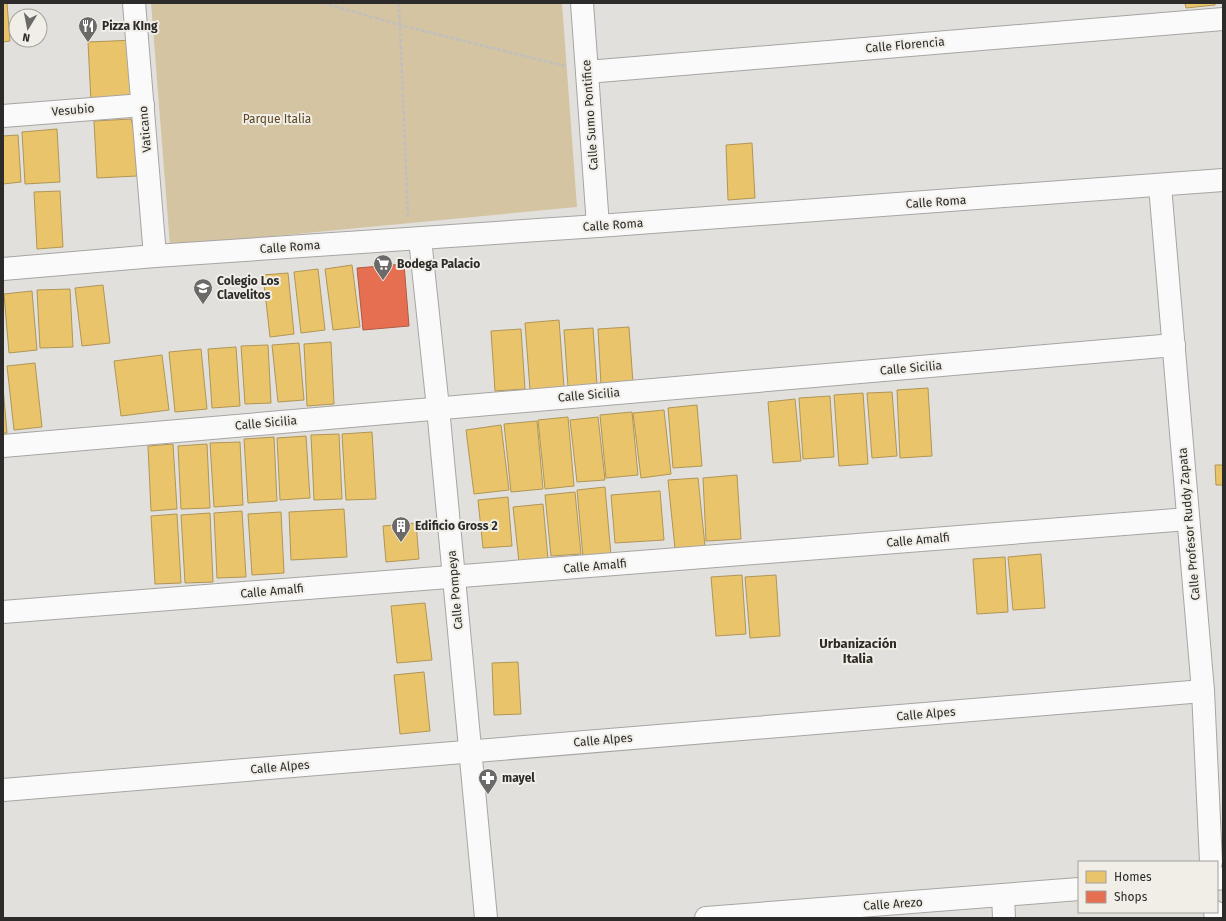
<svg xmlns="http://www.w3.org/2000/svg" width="1226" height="921" font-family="'Fira Sans',sans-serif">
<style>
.green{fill:#d5c4a2}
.homes{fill:#e9c46a;stroke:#b09656}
.shops{fill:#e76f51;stroke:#af5b45}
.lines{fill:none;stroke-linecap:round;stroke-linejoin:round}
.minor-casing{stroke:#a7a5a3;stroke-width:24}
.path{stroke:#bfbfbe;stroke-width:2.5;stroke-dasharray:4 2;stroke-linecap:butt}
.minor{stroke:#fbfafa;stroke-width:22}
.labels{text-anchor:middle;stroke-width:4;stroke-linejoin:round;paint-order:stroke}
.poi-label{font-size:12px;font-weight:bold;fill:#2c2b29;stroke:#f1eee8;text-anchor:start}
.street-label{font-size:12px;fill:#2c2b29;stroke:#f1eee8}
.park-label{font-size:12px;fill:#5b4821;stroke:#f1eee8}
.neighbourhood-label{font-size:13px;font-weight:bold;fill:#2e2b27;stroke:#f1eee8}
</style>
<rect width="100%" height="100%" fill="#e2e0dd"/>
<polygon class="green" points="151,3 562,3 577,207 170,246"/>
<g class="homes">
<polygon points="3,3 7,3 10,41 3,42"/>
<polygon points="1185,3 1215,3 1215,5 1186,8"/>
<polygon points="136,40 139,99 91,102 88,42"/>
<polygon points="131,119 134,129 137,176 97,178 94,121"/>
<polygon points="57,129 60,182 25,184 22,132"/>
<polygon points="18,135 21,182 3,184 3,136"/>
<polygon points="752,143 755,198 728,200 726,145"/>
<polygon points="60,191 63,247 37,249 34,192"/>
<polygon points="352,265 360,327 333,330 325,269"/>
<polygon points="318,269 325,330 301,333 294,272"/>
<polygon points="288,273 294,334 270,337 263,275"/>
<polygon points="103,285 110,343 82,346 75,288"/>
<polygon points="70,289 73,347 40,348 37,290"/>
<polygon points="32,291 37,350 9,353 4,294"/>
<polygon points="559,320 564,387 530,390 525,323"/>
<polygon points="629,327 633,383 601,385 598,329"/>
<polygon points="593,328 597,385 568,387 564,330"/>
<polygon points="521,329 525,389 495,391 491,331"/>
<polygon points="331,342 334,404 307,406 304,344"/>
<polygon points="299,343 304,400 278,402 272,345"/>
<polygon points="268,345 271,403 245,404 241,346"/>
<polygon points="236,347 240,406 212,408 208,349"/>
<polygon points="201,349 207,409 175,412 169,352"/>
<polygon points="162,355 169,410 121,416 114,361"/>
<polygon points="35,363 42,427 14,430 7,366"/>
<polygon points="3,387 7,433 3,433"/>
<polygon points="928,388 932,456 900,458 897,390"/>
<polygon points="892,392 897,456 872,458 867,393"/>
<polygon points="863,393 868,464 839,466 834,395"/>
<polygon points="830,396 834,457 803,459 799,398"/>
<polygon points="795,399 801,461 773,463 768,402"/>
<polygon points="697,405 702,466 673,468 668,408"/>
<polygon points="664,410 671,474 641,478 633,413"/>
<polygon points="632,412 638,475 606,478 600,415"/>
<polygon points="568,417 574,486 545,489 538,420"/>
<polygon points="598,417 605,480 577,482 570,420"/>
<polygon points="537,421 543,489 511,492 504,424"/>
<polygon points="501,425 509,490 474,494 466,430"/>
<polygon points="372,432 376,499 346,500 342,434"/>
<polygon points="339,434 342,499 314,500 311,435"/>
<polygon points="306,436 310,498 280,500 277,438"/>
<polygon points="274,437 277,501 248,503 244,439"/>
<polygon points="240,442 243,505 214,507 210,443"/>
<polygon points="173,444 177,509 151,511 148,446"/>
<polygon points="207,444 210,508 181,509 178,446"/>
<polygon points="1215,465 1223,465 1223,485 1216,485"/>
<polygon points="737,475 741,539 706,541 703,478"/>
<polygon points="698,478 705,546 675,549 668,480"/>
<polygon points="605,487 611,555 583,557 577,490"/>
<polygon points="660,491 664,540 615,543 611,495"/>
<polygon points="575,492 581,554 551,556 545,495"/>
<polygon points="508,497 512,546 483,548 478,500"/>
<polygon points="543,504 548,559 519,562 513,507"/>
<polygon points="344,509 347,557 291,560 289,512"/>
<polygon points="242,511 246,577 217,578 214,513"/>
<polygon points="281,512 284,573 252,575 248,514"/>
<polygon points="210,513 213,582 185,583 181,515"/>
<polygon points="177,514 181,583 155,584 151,516"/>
<polygon points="416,523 419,559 386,562 383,526"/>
<polygon points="1041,554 1045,608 1013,610 1008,557"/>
<polygon points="1005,557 1008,612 977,614 973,559"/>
<polygon points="742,575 746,634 716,636 711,577"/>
<polygon points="776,575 780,636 750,638 745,577"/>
<polygon points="425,603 432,660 397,663 391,606"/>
<polygon points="518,662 521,714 494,715 492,663"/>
<polygon points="424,672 430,731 400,734 394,675"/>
</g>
<polygon class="shops" points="404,264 409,326 363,330 357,268"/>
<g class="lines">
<g class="minor-casing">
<g id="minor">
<polyline points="134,3 155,256"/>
<polyline points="582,3 598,226"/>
<polyline points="587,72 1223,19"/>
<polyline points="3,116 143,105"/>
<polyline points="1160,186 1203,691 1211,862"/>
<polyline points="420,239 438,408 486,918"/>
<polyline points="3,269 155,256 598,226 1223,180"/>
<polyline points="3,446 1174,345"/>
<polyline points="3,612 1188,519"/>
<polyline points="3,790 1203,691"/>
<polyline points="1217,879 1223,878"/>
<polyline points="1003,895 1004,918"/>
<polyline points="1215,912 1216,918"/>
<polyline points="706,918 1079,889"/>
</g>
</g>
<g class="path">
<polyline points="323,3 400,25 565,66"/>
<polyline points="399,3 408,218"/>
</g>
<use href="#minor" class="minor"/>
</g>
<defs>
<g id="restaurant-pin" transform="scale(1)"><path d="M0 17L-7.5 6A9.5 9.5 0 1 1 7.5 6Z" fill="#6c6a68" stroke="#f1eee8"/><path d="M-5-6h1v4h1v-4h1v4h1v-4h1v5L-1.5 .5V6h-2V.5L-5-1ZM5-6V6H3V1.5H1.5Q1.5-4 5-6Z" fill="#fff"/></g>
<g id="supermarket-pin" transform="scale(1)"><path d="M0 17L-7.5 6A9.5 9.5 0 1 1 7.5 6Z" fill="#6c6a68" stroke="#f1eee8"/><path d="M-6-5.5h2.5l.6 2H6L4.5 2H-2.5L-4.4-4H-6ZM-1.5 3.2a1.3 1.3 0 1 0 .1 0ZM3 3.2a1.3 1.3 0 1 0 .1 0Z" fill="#fff"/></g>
<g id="school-pin" transform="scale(1)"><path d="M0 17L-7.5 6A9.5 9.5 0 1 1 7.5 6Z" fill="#6c6a68" stroke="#f1eee8"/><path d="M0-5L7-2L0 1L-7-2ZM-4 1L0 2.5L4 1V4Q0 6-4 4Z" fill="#fff"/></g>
<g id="building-pin" transform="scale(1)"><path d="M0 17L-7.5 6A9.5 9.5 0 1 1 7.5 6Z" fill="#6c6a68" stroke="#f1eee8"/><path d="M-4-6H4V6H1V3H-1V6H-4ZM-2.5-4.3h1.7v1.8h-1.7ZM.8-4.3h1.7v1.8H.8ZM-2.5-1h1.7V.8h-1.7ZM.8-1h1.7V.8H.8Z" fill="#fff"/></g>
<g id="pharmacy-pin" transform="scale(1)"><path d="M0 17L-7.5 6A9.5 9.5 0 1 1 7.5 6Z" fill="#6c6a68" stroke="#f1eee8"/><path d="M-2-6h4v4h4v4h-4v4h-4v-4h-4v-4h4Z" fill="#fff"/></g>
</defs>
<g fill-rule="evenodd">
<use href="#restaurant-pin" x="88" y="26"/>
<use href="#supermarket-pin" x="383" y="264"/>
<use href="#school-pin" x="203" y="288"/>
<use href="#building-pin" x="401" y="526"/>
<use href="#pharmacy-pin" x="488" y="778"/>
</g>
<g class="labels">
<g class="poi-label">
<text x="102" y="30">Pizza KIng</text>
<text x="397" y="268">Bodega Palacio</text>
<text x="217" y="285">Colegio Los<tspan x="217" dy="14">Clavelitos</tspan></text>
<text x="415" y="530">Edificio Gross 2</text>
<text x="502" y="782">mayel</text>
</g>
<g class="street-label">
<text transform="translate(905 45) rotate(-5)" y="4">Calle Florencia</text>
<text transform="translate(73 110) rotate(-5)" y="4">Vesubio</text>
<text transform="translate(590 115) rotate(-94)" y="4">Calle Sumo Pontifice</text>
<text transform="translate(145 129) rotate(-95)" y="4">Vaticano</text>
<text transform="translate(936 202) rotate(-4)" y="4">Calle Roma</text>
<text transform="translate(613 225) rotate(-4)" y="4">Calle Roma</text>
<text transform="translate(290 247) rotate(-4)" y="4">Calle Roma</text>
<text transform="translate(911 368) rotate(-5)" y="4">Calle Sicilia</text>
<text transform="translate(589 395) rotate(-5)" y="4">Calle Sicilia</text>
<text transform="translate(266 423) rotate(-5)" y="4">Calle Sicilia</text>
<text transform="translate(1189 524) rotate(-95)" y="4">Calle Profesor Ruddy Zapata</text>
<text transform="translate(918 540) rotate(-5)" y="4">Calle Amalfi</text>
<text transform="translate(595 566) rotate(-5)" y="4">Calle Amalfi</text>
<text transform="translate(455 590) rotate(-95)" y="4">Calle Pompeya</text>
<text transform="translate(272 591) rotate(-5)" y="4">Calle Amalfi</text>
<text transform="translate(926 714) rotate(-5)" y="4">Calle Alpes</text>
<text transform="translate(603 740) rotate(-5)" y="4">Calle Alpes</text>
<text transform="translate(280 767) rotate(-5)" y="4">Calle Alpes</text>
<text transform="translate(893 904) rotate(-4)" y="4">Calle Arezo</text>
</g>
<g class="park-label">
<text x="277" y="123">Parque Italia</text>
</g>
<g class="neighbourhood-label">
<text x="858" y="648">Urbanización<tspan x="858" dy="15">Italia</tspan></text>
</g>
</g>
<rect width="1226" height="921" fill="none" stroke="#2c2b29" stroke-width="8"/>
<rect x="1078" y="861" width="140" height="52" fill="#f1eee8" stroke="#a2a09c"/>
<rect x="1086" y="871" width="20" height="12" fill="#e9c46a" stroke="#a2a09c"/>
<text x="1114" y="881" font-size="12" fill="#2c2b29">Homes</text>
<rect x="1086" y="891" width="20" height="12" fill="#e76f51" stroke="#a2a09c"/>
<text x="1114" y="901" font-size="12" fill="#2c2b29">Shops</text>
<g transform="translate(28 28) rotate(190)"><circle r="19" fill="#f1eee8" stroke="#a2a09c"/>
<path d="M0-3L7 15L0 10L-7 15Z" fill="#6c6a68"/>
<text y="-6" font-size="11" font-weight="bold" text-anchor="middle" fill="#2c2b29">N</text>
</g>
</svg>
